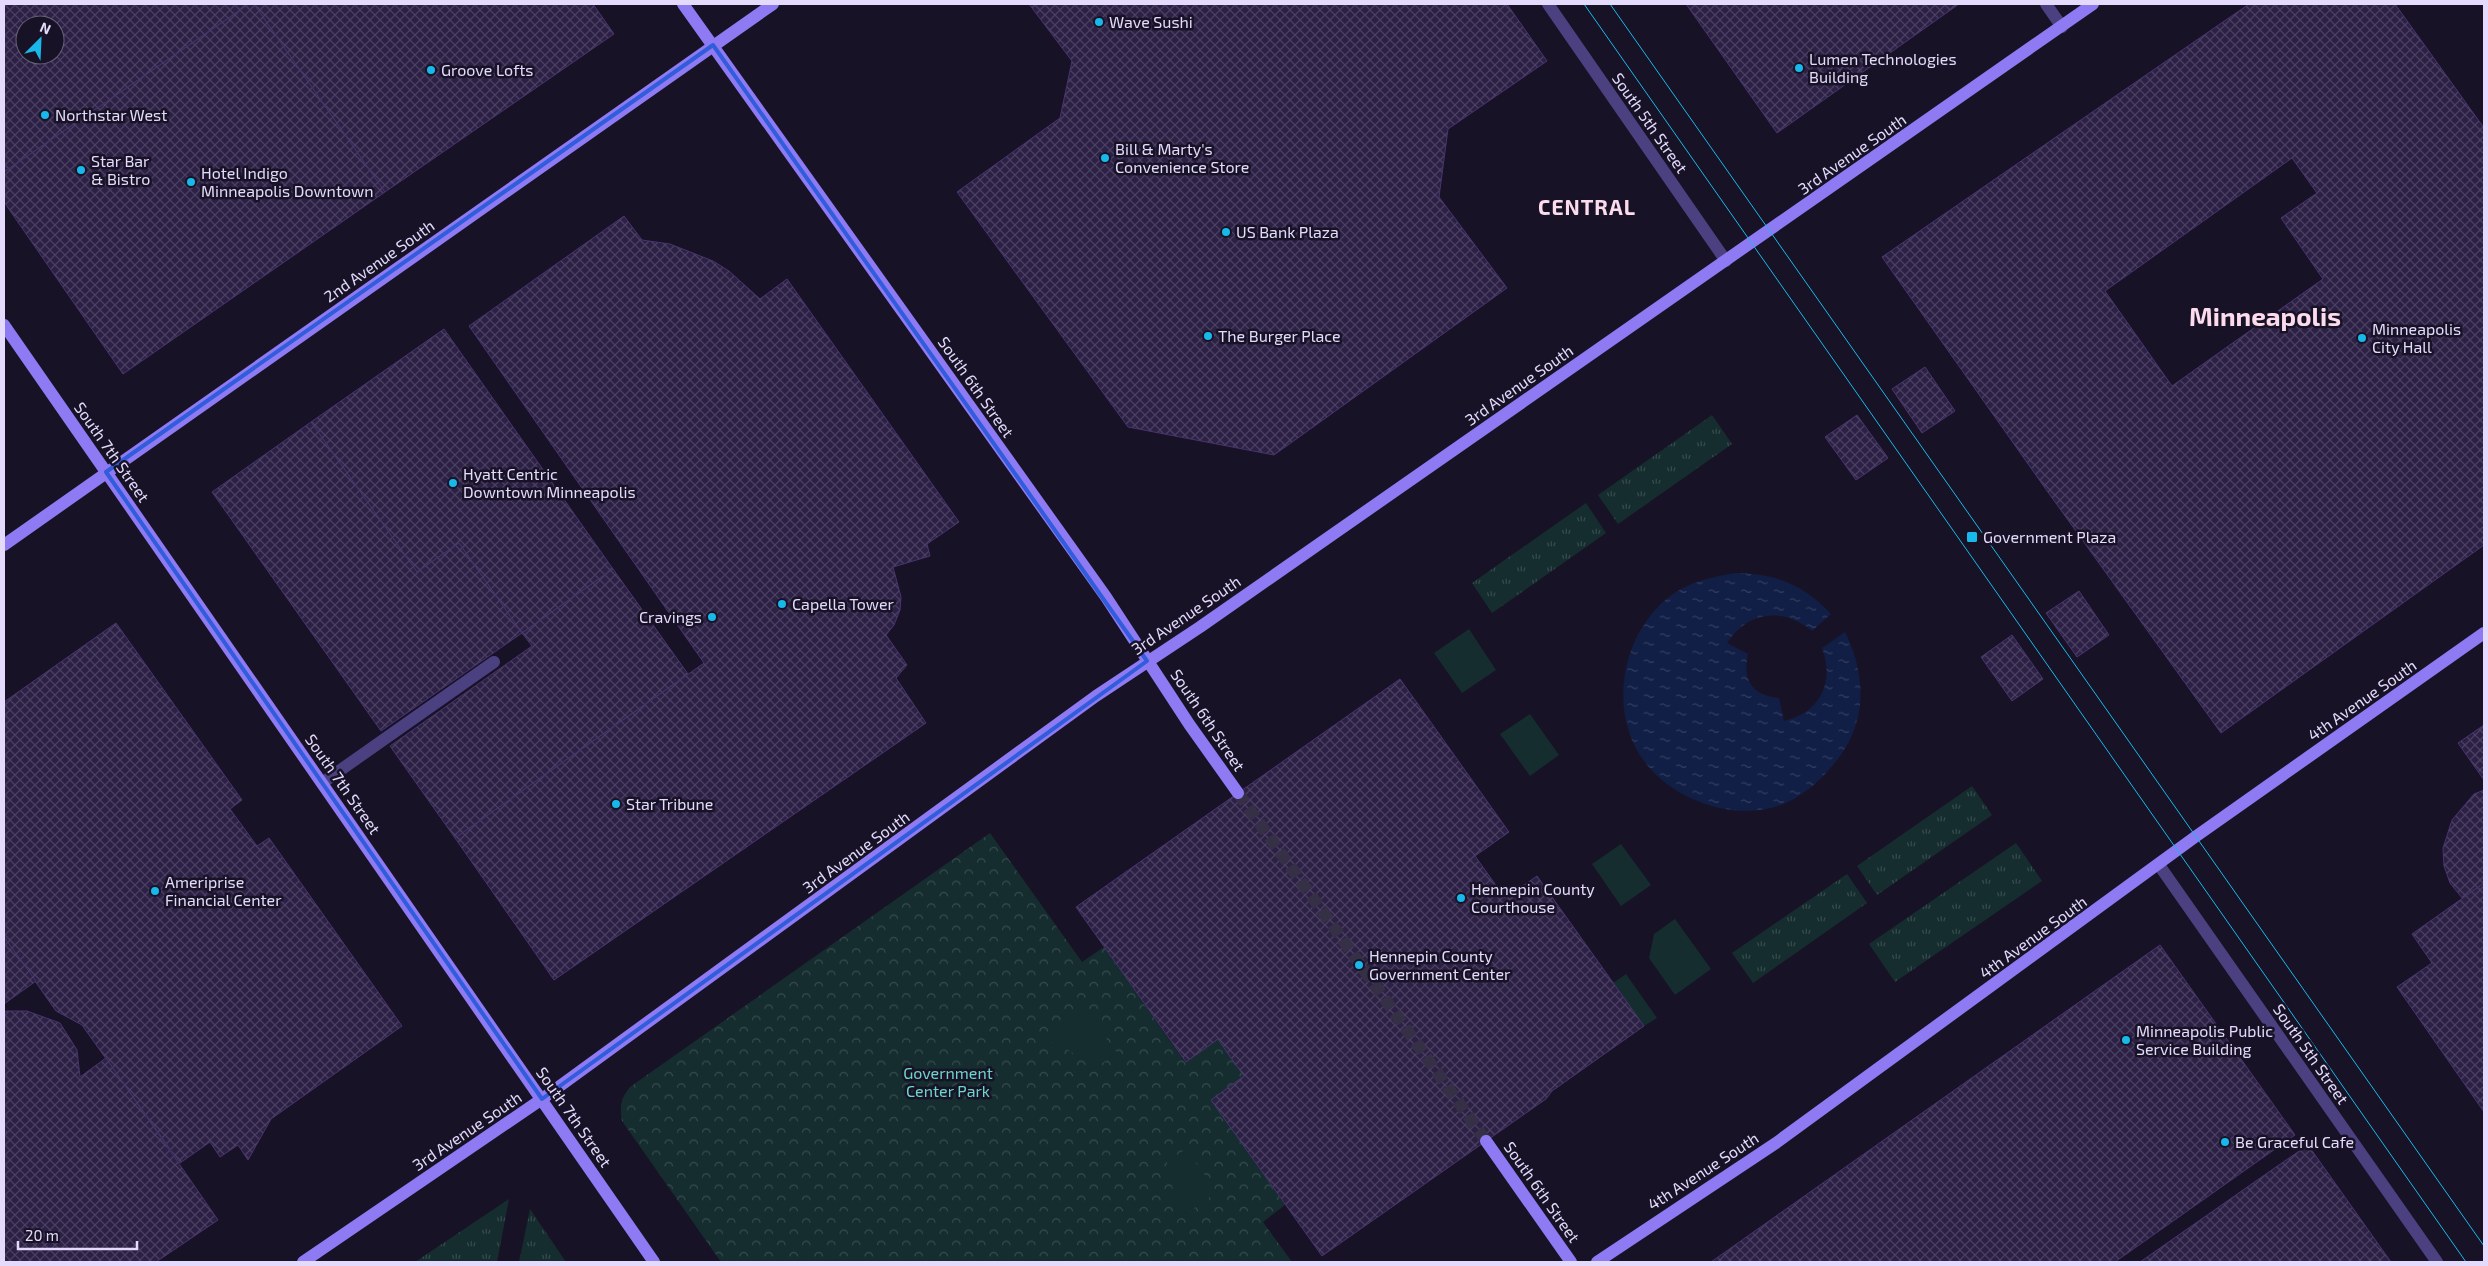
<svg xmlns="http://www.w3.org/2000/svg" width="2488" height="1266" font-family="'Exo 2',sans-serif">
<style>
.grass{fill:url(#grass-tufts)}
.forest{fill:url(#forest-crowns)}
.garden{fill:#152d2f}
.water{fill:url(#water-ripples)}
.building{fill:url(#building-cross-hatch);stroke:#48346f;fill-rule:evenodd}
.lines{fill:none;stroke-linecap:round;stroke-linejoin:round}
.secondary-tunnel{stroke:#363046;stroke-width:12;stroke-dasharray:12 6;stroke-linecap:butt}
.lane{stroke:#4c4180;stroke-width:12}
.street{stroke:#4c4180;stroke-width:12}
.secondary{stroke:#8e7af3;stroke-width:12}
.tram{stroke:#18b8ea;stroke-width:1}
.marked{fill:none;stroke:#315cdc;stroke-width:4;stroke-linejoin:round}
.poi-dot{fill:#18b8ea;stroke:#181226;stroke-width:2}
.labels{text-anchor:middle;stroke-width:5;stroke-linejoin:round;paint-order:stroke}
.poi-label{font-size:16px;fill:#e3dafc;stroke:#181226;text-anchor:start}
.street-label{font-size:16px;fill:#e3dafc;stroke:#181226}
.park-label{font-size:16px;fill:#6cd6ca;stroke:#181226}
.district-label{font-size:21px;font-weight:bold;letter-spacing:1px;fill:#fcdcec;stroke:#181226}
.town-label{font-size:26px;font-weight:bold;fill:#fcdcec;stroke:#181226}
</style>
<defs>
<pattern id="grass-tufts" width="24" height="20" patternUnits="userSpaceOnUse" patternTransform="scale(1.25)"><rect width="24" height="20" fill="#152d2f"/><path d="M3 7l-1-3M5 7V3M7 7l1-3M15 17l-1-3M17 17v-4M19 17l1-3" fill="none" stroke="#374b4e"/></pattern>
<pattern id="forest-crowns" width="20" height="18" patternUnits="userSpaceOnUse" patternTransform="scale(1.25)"><rect width="20" height="18" fill="#152d2f"/><path d="M2 6a3 3 0 1 1 6 0M12 15a3 3 0 1 1 6 0" fill="none" stroke="#374b4e"/></pattern>
<pattern id="water-ripples" width="26" height="14" patternUnits="userSpaceOnUse" patternTransform="scale(1.25)"><rect width="26" height="14" fill="#111e45"/><path d="M2 4q2-2 4 0t4 0M15 11q2-2 4 0t4 0" fill="none" stroke="#343e61"/></pattern>
<pattern id="building-cross-hatch" width="8" height="8" patternUnits="userSpaceOnUse" patternTransform="scale(1.25)"><rect width="8" height="8" fill="#2c2045"/><path d="M0 0l8 8M0 8l8-8" fill="none" stroke="#4a4061"/></pattern>
</defs>
<rect width="100%" height="100%" fill="#181226"/>
<g class="grass">
<polygon points="1712,415 1732,444 1618,524 1598,495"/>
<polygon points="1586,503 1606,533 1492,613 1472,583"/>
<polygon points="1972,786 1992,815 1877,895 1857,866"/>
<polygon points="2016,843 2042,881 1895,982 1869,944"/>
<polygon points="1847,874 1867,903 1753,983 1732,953"/>
<polygon points="509,1199 497,1262 415,1262"/>
<polygon points="530,1209 566,1262 519,1262"/>
</g>
<path class="forest" d="M 990,833 L 1082,962 L 1104,947 L 1185,1062 L 1218,1039 L 1244,1076 L 1211,1100 L 1285,1205 L 1263,1222 L 1292,1262 L 721,1262 L 622,1121 C 620,1107 620,1099 630,1087 Z"/>
<g class="garden">
<polygon points="1469,629 1496,670 1462,693 1434,653"/>
<polygon points="1530,714 1559,755 1530,776 1500,734"/>
<polygon points="1621,844 1651,885 1621,906 1592,864"/>
<polygon points="1675,919 1711,969 1675,995 1649,958 1654,934"/>
<polygon points="1626,974 1657,1018 1644,1026 1613,983"/>
<polygon points="1085,1009 1117,1053 1095,1068 1064,1047 1044,1039"/>
<polygon points="1186,1149 1217,1192 1176,1221 1172,1181 1167,1162"/>
</g>
<path class="water" d="M 1736,573 C 1777,574 1803,584 1831,614 L 1812,631 C 1783,607 1748,611 1727,643 L 1748,654 C 1742,680 1752,695 1779,698 L 1784,721 C 1820,713 1835,682 1822,648 L 1845,632 C 1866,675 1868,721 1837,760 C 1823,778 1807,793 1786,803 C 1740,823 1679,803 1648,766 C 1608,719 1619,642 1663,602 C 1684,583 1710,577 1736,573 Z"/>
<g class="building">
<path d="M 4,4 L 249,4 L 4,172 ZM 25,25 L 55,25 L 55,55 L 25,55 Z"/>
<polygon points="249,4 254,4 385,192 123,374 4,202 4,172"/>
<polygon points="254,4 593,4 614,34 385,192"/>
<polygon points="1029,4 1507,4 1547,61 1448,129 1439,197 1507,288 1274,455 1128,427 957,192 1060,118 1072,61"/>
<polygon points="1686,4 1959,4 1777,133"/>
<path d="M 2249,4 L 2395,4 L 2484,128 L 2484,545 L 2221,733 L 2045,488 L 1882,257 ZM 2292,158 L 2317,193 L 2281,218 L 2323,279 L 2172,386 L 2105,291 Z"/>
<polygon points="624,216 642,240 670,244 713,261 729,271 760,299 787,279 959,522 927,544 930,556 893,567 901,597 900,610 894,625 886,635 907,665 896,678 926,723 554,980 455,838 704,663 469,326"/>
<polygon points="444,329 613,569 522,633 459,543 417,572 311,422"/>
<polygon points="1925,367 1955,411 1922,433 1892,389"/>
<polygon points="1857,415 1888,458 1856,480 1825,437"/>
<polygon points="311,422 417,572 459,543 522,633 381,731 212,492"/>
<polygon points="613,569 688,674 455,838 390,746 532,646 522,633"/>
<polygon points="2079,591 2109,635 2077,657 2046,613"/>
<polygon points="116,623 242,800 230,809 257,846 269,838 402,1026 271,1119 248,1160 238,1145 220,1157 210,1142 180,1163 82,1025 56,1011 4,937 4,702"/>
<polygon points="2012,635 2043,679 2012,701 1981,657"/>
<polygon points="1400,679 1509,832 1475,856 1505,898 1537,876 1644,1026 1552,1091 1546,1099 1322,1256 1211,1100 1244,1076 1231,1058 1218,1039 1186,1062 1076,907"/>
<polygon points="2484,725 2484,780 2458,743"/>
<polygon points="2484,790 2484,883 2463,899 2450,883 2444,866 2443,848 2452,820 2474,794"/>
<polygon points="2484,883 2484,1112 2397,987 2432,963 2412,934"/>
<polygon points="4,937 36,981 4,1004"/>
<polygon points="2160,945 2295,1135 2115,1262 1711,1262"/>
<polygon points="7,1011 27,1011 60,1023 77,1050 80,1077 106,1058 218,1220 156,1262 4,1262 4,1134 7,1132 4,1130 4,1012"/>
<polygon points="2308,1145 2391,1262 2140,1262 2276,1167"/>
</g>
<g class="lines">
<polyline class="secondary-tunnel" points="1238,793 1486,1141"/>
<g class="lane">
<polyline points="2046,4 2062,27"/>
<polyline points="322,783 494,662"/>
</g>
<g class="street">
<polyline points="1548,4 1726,261"/>
<polyline points="2159,865 2437,1262"/>
</g>
<g class="secondary">
<polyline points="683,4 1106,597 1189,724 1238,793"/>
<polyline points="4,325 654,1262"/>
<polyline points="4,545 773,4"/>
<polyline points="1486,1141 1571,1262"/>
<polyline points="303,1262 542,1099 1096,696 1200,627 2093,4"/>
<polyline points="1597,1262 1776,1143 2195,837 2484,633"/>
</g>
<g class="tram">
<polyline points="1584,4 2466,1262"/>
<polyline points="1610,4 2484,1246"/>
</g>
</g>
<path class="marked" d="M 713,45 L 1147,661 L 542,1099 L 106,472 Z"/>
<g class="poi-dot">
<circle cx="1099" cy="22" r="5"/>
<circle cx="1799" cy="68" r="5"/>
<circle cx="431" cy="70" r="5"/>
<circle cx="45" cy="115" r="5"/>
<circle cx="1105" cy="158" r="5"/>
<circle cx="81" cy="170" r="5"/>
<circle cx="191" cy="182" r="5"/>
<circle cx="1226" cy="232" r="5"/>
<circle cx="1208" cy="336" r="5"/>
<circle cx="2362" cy="338" r="5"/>
<circle cx="453" cy="483" r="5"/>
<rect x="1966" y="531" width="12" height="12" rx="2.5"/>
<circle cx="782" cy="604" r="5"/>
<circle cx="712" cy="617" r="5"/>
<circle cx="616" cy="804" r="5"/>
<circle cx="155" cy="891" r="5"/>
<circle cx="1461" cy="898" r="5"/>
<circle cx="1359" cy="965" r="5"/>
<circle cx="2126" cy="1040" r="5"/>
<circle cx="2225" cy="1142" r="5"/>
</g>
<g class="labels">
<g class="poi-label">
<text x="1109" y="28">Wave Sushi</text>
<text x="1809" y="65">Lumen Technologies<tspan x="1809" dy="18">Building</tspan></text>
<text x="441" y="76">Groove Lofts</text>
<text x="55" y="121">Northstar West</text>
<text x="1115" y="155">Bill &amp; Marty's<tspan x="1115" dy="18">Convenience Store</tspan></text>
<text x="91" y="167">Star Bar<tspan x="91" dy="18">&amp; Bistro</tspan></text>
<text x="201" y="179">Hotel Indigo<tspan x="201" dy="18">Minneapolis Downtown</tspan></text>
<text x="1236" y="238">US Bank Plaza</text>
<text x="2372" y="335">Minneapolis<tspan x="2372" dy="18">City Hall</tspan></text>
<text x="1218" y="342">The Burger Place</text>
<text x="463" y="480">Hyatt Centric<tspan x="463" dy="18">Downtown Minneapolis</tspan></text>
<text x="1983" y="543">Government Plaza</text>
<text x="792" y="610">Capella Tower</text>
<text x="702" y="623" text-anchor="end">Cravings</text>
<text x="626" y="810">Star Tribune</text>
<text x="165" y="888">Ameriprise<tspan x="165" dy="18">Financial Center</tspan></text>
<text x="1471" y="895">Hennepin County<tspan x="1471" dy="18">Courthouse</tspan></text>
<text x="1369" y="962">Hennepin County<tspan x="1369" dy="18">Government Center</tspan></text>
<text x="2136" y="1037">Minneapolis Public<tspan x="2136" dy="18">Service Building</tspan></text>
<text x="2235" y="1148">Be Graceful Cafe</text>
</g>
<g class="street-label">
<text transform="translate(1650 123) rotate(55)" y="6">South 5th Street</text>
<text transform="translate(1852 154) rotate(-35)" y="6">3rd Avenue South</text>
<text transform="translate(379 261) rotate(-35)" y="6">2nd Avenue South</text>
<text transform="translate(1519 385) rotate(-35)" y="6">3rd Avenue South</text>
<text transform="translate(976 387) rotate(55)" y="6">South 6th Street</text>
<text transform="translate(112 452) rotate(55)" y="6">South 7th Street</text>
<text transform="translate(1186 615) rotate(-34)" y="6">3rd Avenue South</text>
<text transform="translate(2362 700) rotate(-35)" y="6">4th Avenue South</text>
<text transform="translate(1208 720) rotate(56)" y="6">South 6th Street</text>
<text transform="translate(343 784) rotate(55)" y="6">South 7th Street</text>
<text transform="translate(856 852) rotate(-36)" y="6">3rd Avenue South</text>
<text transform="translate(2033 937) rotate(-36)" y="6">4th Avenue South</text>
<text transform="translate(2311 1054) rotate(55)" y="6">South 5th Street</text>
<text transform="translate(574 1117) rotate(55)" y="6">South 7th Street</text>
<text transform="translate(467 1131) rotate(-34)" y="6">3rd Avenue South</text>
<text transform="translate(1703 1171) rotate(-33)" y="6">4th Avenue South</text>
<text transform="translate(1542 1192) rotate(55)" y="6">South 6th Street</text>
</g>
<g class="park-label">
<text x="948" y="1079">Government<tspan x="948" dy="18">Center Park</tspan></text>
</g>
<g class="district-label">
<text x="1587" y="215">CENTRAL</text>
</g>
<g class="town-label">
<text x="2265" y="326">Minneapolis</text>
</g>
</g>
<rect width="2488" height="1266" fill="none" stroke="#e3dafc" stroke-width="10"/>
<g transform="translate(40 40) rotate(24)"><circle r="24" fill="#181226" stroke="#69627c"/>
<path d="M0-4L9 19L0 12L-9 19Z" fill="#18b8ea"/>
<text y="-8" font-size="14" font-weight="bold" text-anchor="middle" fill="#e3dafc">N</text>
</g>
<path d="M18 1241v8h119v-8" fill="none" stroke="#e3dafc" stroke-width="2.5"/>
<text x="25" y="1241" font-size="15" fill="#e3dafc" stroke="#181226" stroke-width="4" paint-order="stroke">20 m</text>
</svg>
